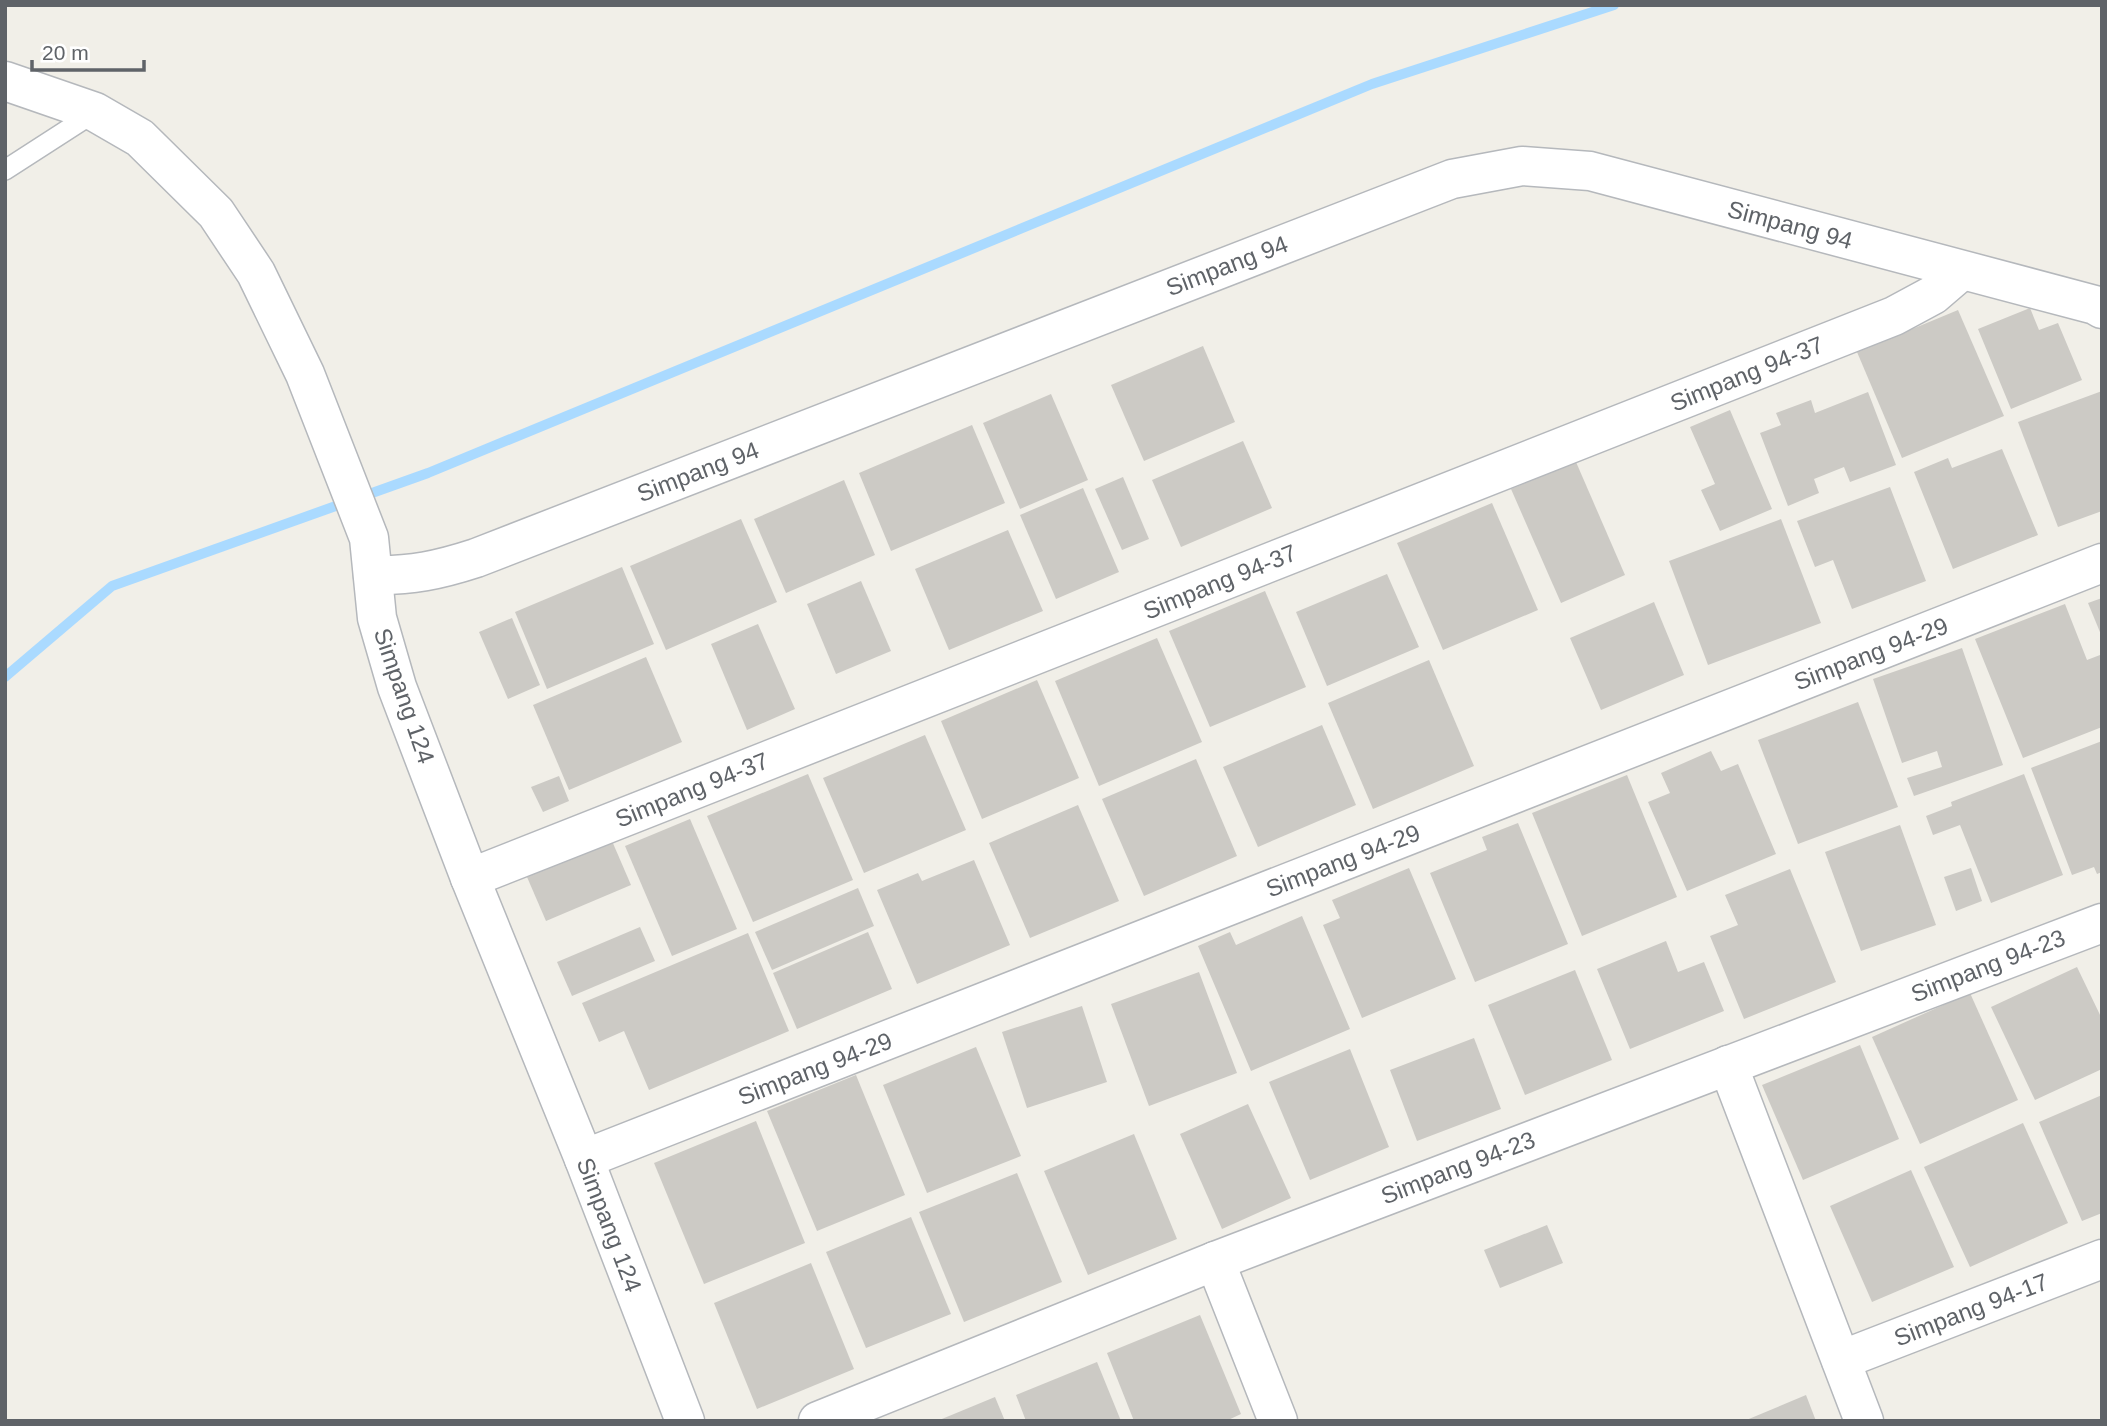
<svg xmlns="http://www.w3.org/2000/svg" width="2107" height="1426" font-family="Arial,sans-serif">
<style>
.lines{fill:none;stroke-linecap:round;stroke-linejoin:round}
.stream{stroke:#aadaff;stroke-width:10}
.building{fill:#cccac5}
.service-casing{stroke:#b5b8bc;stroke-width:22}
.minor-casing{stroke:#b5b8bc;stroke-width:41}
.service{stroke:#fff;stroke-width:19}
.minor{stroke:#fff;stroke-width:38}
.labels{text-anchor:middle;stroke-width:5;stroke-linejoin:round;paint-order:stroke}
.street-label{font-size:24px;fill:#5f6368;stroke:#fff}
</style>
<rect width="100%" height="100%" fill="#f1efe8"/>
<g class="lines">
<polyline class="stream" points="5,677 112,586 428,473 1372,84 1614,5"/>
</g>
<g class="building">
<polygon points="2030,308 2039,330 2058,323 2082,380 2011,409 1978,329"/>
<polygon points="1958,310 2004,416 1902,458 1857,352"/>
<polygon points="1203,346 1235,422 1144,461 1111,385"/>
<polygon points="2102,391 2102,511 2058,527 2018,422"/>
<polygon points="1868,392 1896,465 1850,482 1844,467 1814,479 1819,493 1788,506 1760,433 1781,425 1776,413 1811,400 1815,413"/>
<polygon points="1051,394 1088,480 1020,509 983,423"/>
<polygon points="1730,410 1772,509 1720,531 1701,490 1715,484 1690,427"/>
<polygon points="972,425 1005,503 891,551 859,473"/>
<polygon points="1243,441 1272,508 1181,547 1152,480"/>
<polygon points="2002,449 2038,535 1953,569 1914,472 1948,458 1952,468"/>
<polygon points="1576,462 1625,575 1561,603 1511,489"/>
<polygon points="1123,477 1149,539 1122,550 1095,489"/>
<polygon points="844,480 875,555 786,593 754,519"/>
<polygon points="1890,487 1926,581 1852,609 1833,560 1815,567 1797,521"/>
<polygon points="1083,488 1119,572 1056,599 1020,515"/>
<polygon points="1492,503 1538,610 1443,650 1397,543"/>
<polygon points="741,519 777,602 666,650 630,566"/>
<polygon points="1781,519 1821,623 1708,665 1669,561"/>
<polygon points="1008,530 1043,611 949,650 915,569"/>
<polygon points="622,567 654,644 547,689 515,612"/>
<polygon points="1387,574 1419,647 1327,686 1296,612"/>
<polygon points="861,581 891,651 836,674 807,604"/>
<polygon points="1265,591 1306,687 1210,727 1169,631"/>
<polygon points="2102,598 2102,637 2088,603"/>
<polygon points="1654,602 1684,675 1601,710 1570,638"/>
<polygon points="2065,604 2087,660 2100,655 2102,660 2102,727 2023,758 1975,639"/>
<polygon points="512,618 540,685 508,699 479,632"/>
<polygon points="758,624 795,709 747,730 711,644"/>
<polygon points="1157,638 1202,742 1099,786 1055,681"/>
<polygon points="1962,648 2003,765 1914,796 1907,778 1942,767 1937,751 1902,763 1873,679"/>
<polygon points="646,657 682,742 569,790 533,705"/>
<polygon points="1429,660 1474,766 1373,809 1328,703"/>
<polygon points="1037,680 1079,778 982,819 941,721"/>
<polygon points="1858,702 1898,807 1798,844 1758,740"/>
<polygon points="1322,725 1356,805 1258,847 1223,767"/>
<polygon points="925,735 966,830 864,873 823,778"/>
<polygon points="2102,741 2102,872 2097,874 2094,867 2072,875 2031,768"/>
<polygon points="1711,751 1721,771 1738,764 1776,854 1687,891 1648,802 1670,793 1661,773"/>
<polygon points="1196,759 1237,856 1144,896 1102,799"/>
<polygon points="808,774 853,880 753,922 707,816"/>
<polygon points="2024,774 2063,875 1991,903 1960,825 1933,835 1926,816 1952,806 1951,802"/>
<polygon points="1627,775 1677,897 1582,936 1532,813"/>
<polygon points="559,776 569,801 543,812 531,787"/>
<polygon points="1078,805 1119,901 1030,938 989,843"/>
<polygon points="690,819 737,929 672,956 625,846"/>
<polygon points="1518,823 1568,944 1475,982 1430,873 1487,850 1482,837"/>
<polygon points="1900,825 1936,925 1861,951 1825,852"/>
<polygon points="612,841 631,885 546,921 527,877"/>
<polygon points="974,860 1010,945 917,984 877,890 918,873 922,881"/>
<polygon points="1409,868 1456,979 1362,1018 1323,925 1340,918 1332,900"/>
<polygon points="1971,868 1982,901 1956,911 1944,877"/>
<polygon points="1790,869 1836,982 1744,1019 1710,936 1738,925 1725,895"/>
<polygon points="858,888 874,926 772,970 755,932"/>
<polygon points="1302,916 1350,1029 1251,1071 1198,946 1230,932 1236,945"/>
<polygon points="640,927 655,961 572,996 557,962"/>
<polygon points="868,932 892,989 797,1029 773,973"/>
<polygon points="748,933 789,1031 649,1090 624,1031 599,1042 582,1003"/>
<polygon points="1666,941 1678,972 1704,962 1724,1011 1630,1049 1597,969"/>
<polygon points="2077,967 2102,1019 2102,1069 2035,1100 1991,1007"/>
<polygon points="1575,970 1612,1060 1525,1095 1488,1005"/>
<polygon points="1199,972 1237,1073 1149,1106 1111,1004"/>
<polygon points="1970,993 2018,1100 1920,1144 1872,1037"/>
<polygon points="1082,1006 1107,1082 1027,1108 1002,1032"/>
<polygon points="1474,1038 1501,1109 1417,1141 1390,1070"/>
<polygon points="1860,1045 1899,1139 1803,1180 1762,1085"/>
<polygon points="976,1047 1021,1156 927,1193 883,1085"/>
<polygon points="1350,1049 1389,1147 1310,1180 1269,1082"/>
<polygon points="856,1075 905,1195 817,1231 767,1111"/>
<polygon points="2102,1095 2102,1213 2082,1221 2039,1122"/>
<polygon points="1248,1104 1291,1198 1222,1229 1180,1134"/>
<polygon points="756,1121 805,1243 704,1284 654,1163"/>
<polygon points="2023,1123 2068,1223 1970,1267 1924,1167"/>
<polygon points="1134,1134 1177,1239 1088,1275 1044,1171"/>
<polygon points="1911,1170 1954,1267 1872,1302 1830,1206"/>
<polygon points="1017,1173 1062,1282 964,1322 919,1212"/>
<polygon points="911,1217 951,1314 866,1348 826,1252"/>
<polygon points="1547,1225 1563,1263 1500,1288 1484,1250"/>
<polygon points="811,1263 854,1369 757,1409 714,1303"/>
<polygon points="1200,1315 1241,1414 1226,1421 1134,1421 1107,1353"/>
<polygon points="1097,1362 1121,1421 1026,1421 1016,1395"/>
<polygon points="1806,1395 1816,1421 1744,1421"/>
<polygon points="995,1397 1005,1421 937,1421"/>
</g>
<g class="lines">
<g class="service-casing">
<polyline id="service" points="5,170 95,112"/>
</g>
<g class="minor-casing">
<g id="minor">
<polyline points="5,81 95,112 140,138 216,213 256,273 305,374 369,538 377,618 397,687 470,878 584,1159 685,1421"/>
<path d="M 373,575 C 411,576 439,570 476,558 L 1452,179 L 1522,166 L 1590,171 L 2095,305 L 2102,309"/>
<polyline points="470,878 1894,316 1933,295 1961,271"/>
<polyline points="1728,1065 1864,1421"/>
<polyline points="584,1159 2102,563"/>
<polyline points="1215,1261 1278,1421"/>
<polyline points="1841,1360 2102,1259"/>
<polyline points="818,1421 1215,1261 2102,923"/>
</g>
</g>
<use href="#service" class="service"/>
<use href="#minor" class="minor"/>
</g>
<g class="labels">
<g class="street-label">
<text transform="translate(1790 225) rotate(15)" y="8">Simpang 94</text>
<text transform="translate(1227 266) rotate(-21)" y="8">Simpang 94</text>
<text transform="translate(1747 374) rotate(-22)" y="8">Simpang 94-37</text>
<text transform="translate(698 472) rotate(-21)" y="8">Simpang 94</text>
<text transform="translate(1220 582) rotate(-22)" y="8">Simpang 94-37</text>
<text transform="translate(1871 654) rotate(-21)" y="8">Simpang 94-29</text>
<text transform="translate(404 696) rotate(71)" y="8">Simpang 124</text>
<text transform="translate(692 790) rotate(-22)" y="8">Simpang 94-37</text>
<text transform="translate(1343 861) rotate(-21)" y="8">Simpang 94-29</text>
<text transform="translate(1988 966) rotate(-21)" y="8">Simpang 94-23</text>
<text transform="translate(815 1069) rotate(-21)" y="8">Simpang 94-29</text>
<text transform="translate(1458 1168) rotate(-21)" y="8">Simpang 94-23</text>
<text transform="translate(609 1225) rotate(69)" y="8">Simpang 124</text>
<text transform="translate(1971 1310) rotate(-21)" y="8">Simpang 94-17</text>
</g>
</g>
<rect width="2107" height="1426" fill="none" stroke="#5f6368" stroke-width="14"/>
<path d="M32 60v10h112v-10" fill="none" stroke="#5f6368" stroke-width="3.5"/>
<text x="42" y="60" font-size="21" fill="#5f6368" stroke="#ffffff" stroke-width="5" paint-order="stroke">20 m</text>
</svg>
